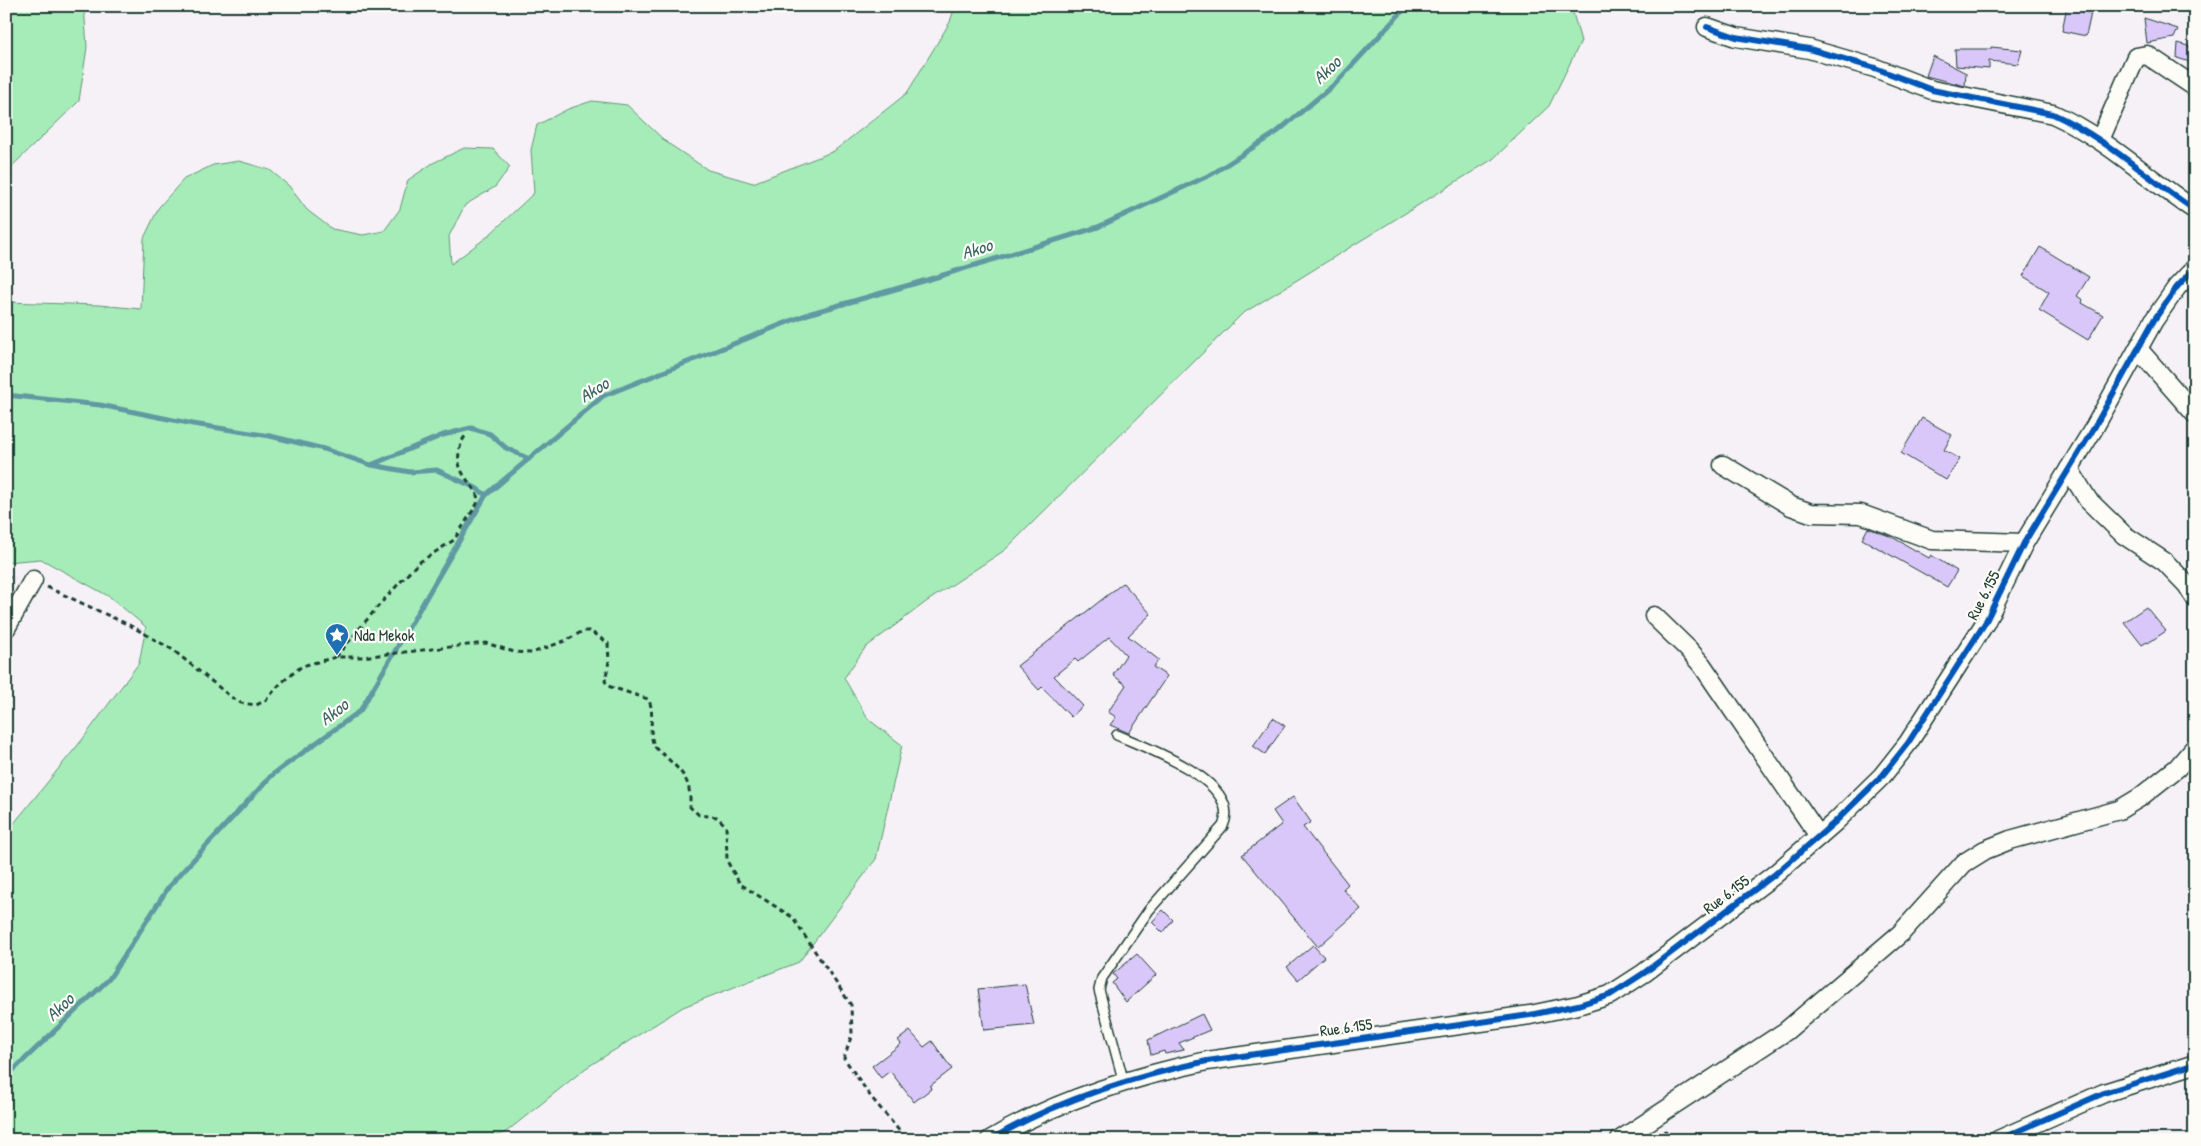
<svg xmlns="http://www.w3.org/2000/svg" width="2201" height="1146" font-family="'Patrick Hand',sans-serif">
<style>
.green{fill:#a6ecb8;stroke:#629476}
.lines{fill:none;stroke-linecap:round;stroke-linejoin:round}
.stream{stroke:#6099a2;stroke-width:5}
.building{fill:#dac7f9;stroke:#1f3d34}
.service-casing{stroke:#1f3d34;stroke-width:12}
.minor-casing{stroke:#1f3d34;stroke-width:21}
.path{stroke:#1f3d34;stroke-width:3;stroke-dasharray:5 4;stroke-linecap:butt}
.service{stroke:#fdfcf7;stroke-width:9}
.minor{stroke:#fdfcf7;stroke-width:18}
.cycleway-casing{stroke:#fdfcf7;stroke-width:9}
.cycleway{stroke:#0057b8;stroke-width:6}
.labels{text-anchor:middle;stroke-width:4.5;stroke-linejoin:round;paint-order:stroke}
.street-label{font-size:16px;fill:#1f3d34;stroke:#fdfcf7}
.poi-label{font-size:16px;fill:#1f3d34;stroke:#fdfcf7;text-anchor:start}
.water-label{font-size:18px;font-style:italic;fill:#3a6362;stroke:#fdfcf7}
</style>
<rect width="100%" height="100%" fill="#f6f1f7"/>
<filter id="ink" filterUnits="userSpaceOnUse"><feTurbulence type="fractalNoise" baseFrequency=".02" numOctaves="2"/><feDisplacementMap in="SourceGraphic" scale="10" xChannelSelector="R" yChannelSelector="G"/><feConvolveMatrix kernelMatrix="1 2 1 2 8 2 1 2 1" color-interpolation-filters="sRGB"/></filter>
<g filter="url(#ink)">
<g class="green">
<polygon points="6,6 84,6 87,47 79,101 6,172"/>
<polygon points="955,6 1053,6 1077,12 1167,6 1571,6 1581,41 1549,106 1493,159 1242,314 1005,550 926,602 865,648 844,678 868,719 902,745 876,859 799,962 683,1007 586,1068 506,1132 488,1140 6,1140 6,833 82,740 139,663 146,627 110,597 41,559 6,562 6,302 99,305 141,309 144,238 159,207 184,179 213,165 239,161 270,170 289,186 307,210 332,229 363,235 384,231 400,209 408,180 433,163 464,148 493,149 510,167 495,187 465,205 449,236 451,264 487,237 534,193 531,150 537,125 568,109 592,101 627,105 666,142 708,170 753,183 834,151 907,93 950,22"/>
</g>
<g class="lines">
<g class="stream">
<polyline points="6,395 100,405 193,424 270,436 324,449 371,465 443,435 471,428 490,434 506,448 529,459"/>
<polyline points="372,465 410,472 437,470 476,488 486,495"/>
<polyline points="6,1077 109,979 170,885 272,775 360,711 486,495 603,396 808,314 927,280 1098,227 1212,174 1277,132 1336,83 1407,6"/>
</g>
</g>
<g class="building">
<polygon points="2067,6 2083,6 2082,12 2091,13 2086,36 2062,31"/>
<polygon points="2144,18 2178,29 2174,38 2147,43"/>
<polygon points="2178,43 2191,47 2190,62 2177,58"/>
<polygon points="1991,47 2022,50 2018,64 1989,61 1989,69 1956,66 1955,49 1991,49"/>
<polygon points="1933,56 1966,73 1965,86 1926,76"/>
<polygon points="2040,247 2089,277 2077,296 2083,300 2082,303 2103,315 2088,340 2039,310 2049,292 2023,276"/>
<polygon points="1922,418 1952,435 1944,450 1960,459 1946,480 1901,453"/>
<polygon points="1868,528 1892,537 1929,558 1931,555 1957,571 1947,587 1862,539"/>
<polygon points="1123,583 1151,614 1128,636 1159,660 1153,667 1167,676 1129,733 1110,725 1116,717 1108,712 1126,685 1113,675 1126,655 1109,637 1078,662 1075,659 1054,676 1083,706 1071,717 1042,687 1039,690 1017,666"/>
<polygon points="2146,607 2166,631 2148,643 2147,642 2142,645 2124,622"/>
<polygon points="1273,718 1285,726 1265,754 1253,746"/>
<polygon points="1293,797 1311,822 1303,827 1348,884 1343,889 1361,909 1318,947 1242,855 1282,824 1273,811"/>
<polygon points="1163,910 1173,920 1163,933 1152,922"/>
<polygon points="1313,945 1324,957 1298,980 1287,967"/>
<polygon points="1137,954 1156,975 1126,1002 1112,983 1117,979 1113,974"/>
<polygon points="1025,984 1034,1025 984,1030 978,989"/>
<polygon points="1202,1014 1210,1030 1179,1043 1184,1050 1165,1054 1164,1051 1151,1055 1148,1040"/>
<polygon points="910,1031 924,1047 932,1041 952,1069 930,1086 931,1089 914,1102 890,1071 881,1078 872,1066 901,1044 898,1040"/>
</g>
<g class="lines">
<g class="service-casing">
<path id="service" d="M 1117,735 C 1147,748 1243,782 1223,826 L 1149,910 L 1102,978 L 1099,990 L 1124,1083"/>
</g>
<g class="minor-casing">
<g id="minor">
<path d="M 1707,27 L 1736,37 L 1809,49 L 1875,68 L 1932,90 L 2053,114 C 2106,138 2147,178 2195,210"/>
<polyline points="2100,140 2136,57 2147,55 2195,87"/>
<polyline points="2138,349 2195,414"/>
<polyline points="1723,465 1791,506 1811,513 1861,514 1932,540 2024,543"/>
<polyline points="2069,469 2088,500 2124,535 2165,562 2187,585 2195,598"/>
<polyline points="1654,616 1688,649 1702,665 1819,836"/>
<polyline points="6,628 33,580"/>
<path d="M 990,1140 C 1056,1100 1132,1077 1207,1061 L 1530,1015 L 1578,1005 L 1610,995 L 1644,973 L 1774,875 L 1835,822 L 1882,776 L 1908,743 L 1985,623 L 2024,543 L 2094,428 L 2154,320 L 2177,287 L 2195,268"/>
<polyline points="1620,1140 1786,1031 1901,933 1964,863 1985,850 2010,840 2119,810 2139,798 2177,768 2195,747"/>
<polyline points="1998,1140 2104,1093 2195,1064"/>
</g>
</g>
<g class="path">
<polyline points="6,577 15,578"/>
<path d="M 47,587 L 131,626 L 173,650 L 231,697 L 241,703 L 256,705 L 265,701 L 281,683 L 302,666 L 336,657 L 361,657 L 486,643 L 514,652 L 532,653 L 567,640 L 583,631 L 590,631 L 608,643 L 609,661 L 605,681 L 608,686 L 648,699 C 656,712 647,729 654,745 C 656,749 662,753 665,756 C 684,774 691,780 690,807 L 699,815 L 717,817 L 726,826 L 727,861 L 740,884 L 792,917 L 851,1005 L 852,1034 L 844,1058 L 871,1097 L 907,1140"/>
<path d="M 336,657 L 380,604 L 418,563 L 454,540 L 477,504 C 482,486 455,479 459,453 C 460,446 462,439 467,434"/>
<polyline points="1665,1130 1671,1140"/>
</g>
<use href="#service" class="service"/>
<use href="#minor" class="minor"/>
<g class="cycleway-casing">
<g id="cycleway">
<path d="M 1707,27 L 1736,37 L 1809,49 L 1875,68 L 1932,90 L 2053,114 C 2106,138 2147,178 2195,210"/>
<path d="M 990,1140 C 1056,1100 1132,1077 1207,1061 L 1530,1015 L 1578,1005 L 1610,995 L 1644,973 L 1774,875 L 1835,822 L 1882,776 L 1908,743 L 1985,623 L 2024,543 L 2094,428 L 2154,320 L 2177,287 L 2195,268"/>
<polyline points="1998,1140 2104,1093 2195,1064"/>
</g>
</g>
<use href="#cycleway" class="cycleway"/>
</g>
</g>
<defs>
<g id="sight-pin" transform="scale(1.25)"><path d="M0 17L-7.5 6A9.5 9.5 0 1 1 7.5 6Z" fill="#1f6fb2" stroke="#fdfcf7"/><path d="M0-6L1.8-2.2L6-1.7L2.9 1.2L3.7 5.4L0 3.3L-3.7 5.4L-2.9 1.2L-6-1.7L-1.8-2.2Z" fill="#fff"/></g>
</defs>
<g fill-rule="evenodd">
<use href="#sight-pin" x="337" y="635"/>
</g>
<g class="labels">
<g class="street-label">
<text transform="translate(1983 595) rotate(-63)" y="6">Rue 6.155</text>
<text transform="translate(1726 894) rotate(-37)" y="6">Rue 6.155</text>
<text transform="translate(1346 1027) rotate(-8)" y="6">Rue 6.155</text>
</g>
<g class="poi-label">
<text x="354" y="641">Nda Mekok</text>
</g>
<g class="water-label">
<text transform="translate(1327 70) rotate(-44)" y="6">Akoo</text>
<text transform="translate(977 249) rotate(-17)" y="6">Akoo</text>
<text transform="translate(594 390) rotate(-32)" y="6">Akoo</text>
<text transform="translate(334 712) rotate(-38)" y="6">Akoo</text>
<text transform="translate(60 1007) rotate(-44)" y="6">Akoo</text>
</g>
</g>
<rect width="2201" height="1146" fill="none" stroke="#fdfcf7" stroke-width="25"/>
<rect x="12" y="12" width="2176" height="1121" fill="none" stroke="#1f3d34" stroke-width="2" filter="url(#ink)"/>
</svg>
